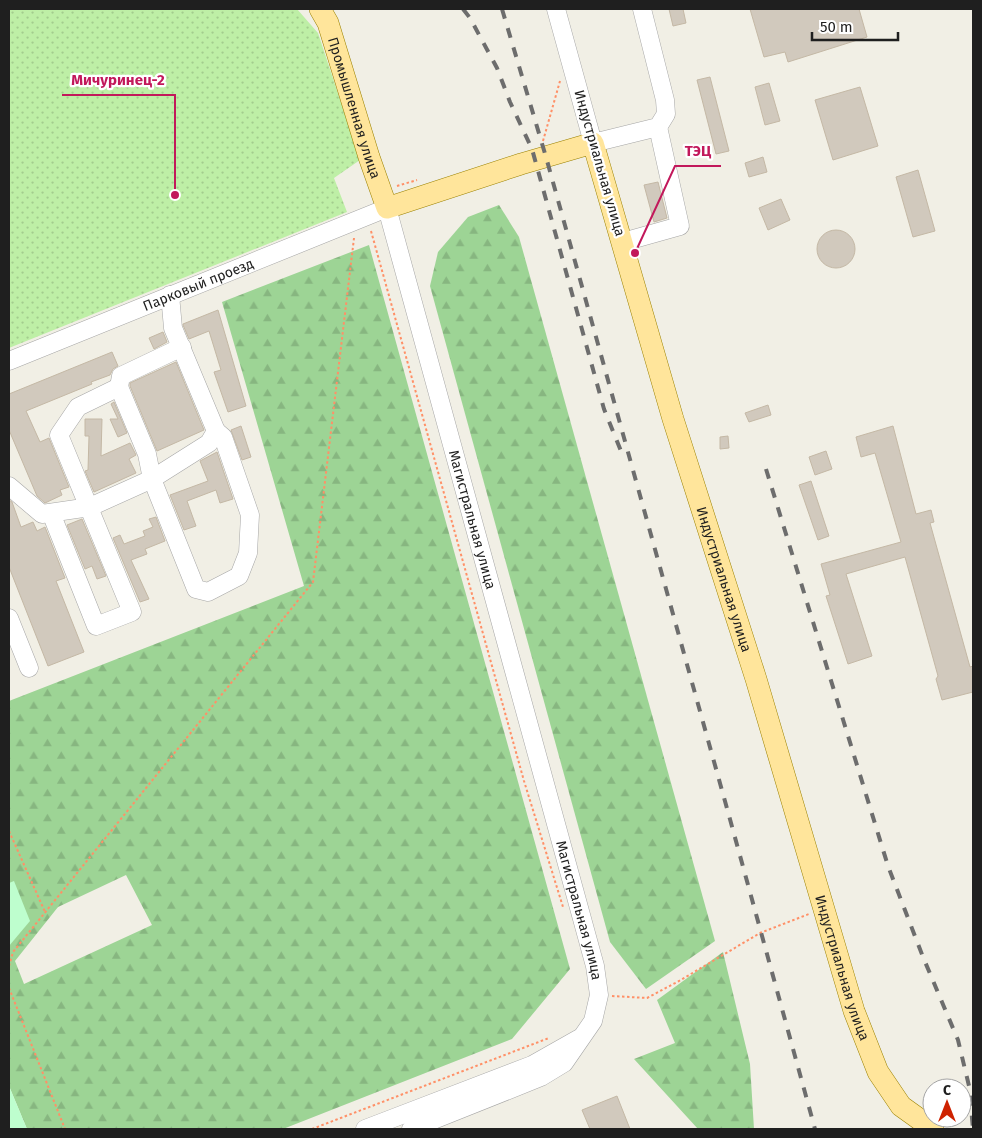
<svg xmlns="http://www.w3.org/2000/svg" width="982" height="1138" font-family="'Fira Sans',sans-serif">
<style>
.forest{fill:url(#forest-firs);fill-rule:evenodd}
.park{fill:#befece}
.garden{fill:url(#garden-dots)}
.building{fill:#d1c9bd;stroke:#c4b8a5}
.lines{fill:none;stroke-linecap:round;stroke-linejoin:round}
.minor-casing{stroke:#a6a6a6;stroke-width:19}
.major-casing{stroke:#9a8100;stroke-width:22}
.path{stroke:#ff9067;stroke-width:2;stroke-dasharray:2.5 2.5;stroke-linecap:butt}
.minor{stroke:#fff;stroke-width:18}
.major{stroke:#ffe59b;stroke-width:21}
.rail{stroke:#6d6d6d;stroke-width:4;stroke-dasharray:10 10;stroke-linecap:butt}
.labels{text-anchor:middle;stroke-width:4.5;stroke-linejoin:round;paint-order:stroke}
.street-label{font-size:14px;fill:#1f1f1f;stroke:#fff}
.leader{fill:none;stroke:#c2185b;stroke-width:2}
.callout-dot{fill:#c2185b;stroke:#fff;stroke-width:2}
.callout-label{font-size:15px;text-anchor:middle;font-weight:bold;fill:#c2185b;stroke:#fff;stroke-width:4.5;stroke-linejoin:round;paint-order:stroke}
</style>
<defs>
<pattern id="forest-firs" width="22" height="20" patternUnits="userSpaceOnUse" patternTransform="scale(1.25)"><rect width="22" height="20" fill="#9dd495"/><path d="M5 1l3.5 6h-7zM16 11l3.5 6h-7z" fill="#87b680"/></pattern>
<pattern id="garden-dots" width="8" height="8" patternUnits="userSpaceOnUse" patternTransform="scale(1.25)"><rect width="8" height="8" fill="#beefa6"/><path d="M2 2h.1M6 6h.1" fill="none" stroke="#a3cc8e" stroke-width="1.8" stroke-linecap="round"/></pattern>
</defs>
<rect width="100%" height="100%" fill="#f1efe5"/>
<g class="forest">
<polygon points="499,205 519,237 715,941 646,989 610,942 430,286 438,252 468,217"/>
<path d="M 369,245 L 570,969 L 512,1039 L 283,1129 L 27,1129 L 9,1086 L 9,701 L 304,586 L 222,302 ZM 126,875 L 152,925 L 24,984 L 15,961 L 58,907 Z"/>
<polygon points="723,952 750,1064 754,1129 698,1129 634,1059 675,1043 657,1000"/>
</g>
<g class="park">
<polygon points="14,881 30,921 9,946 9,883"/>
<polygon points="9,1086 27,1129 9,1129"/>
</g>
<polygon class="garden" points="9,9 297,9 318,33 360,160 334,178 347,212 9,348"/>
<g class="building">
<polygon points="669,9 683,9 686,23 673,26"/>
<polygon points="750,9 859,9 867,37 788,62 785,52 764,57"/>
<polygon points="710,77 729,151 716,154 697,80"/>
<polygon points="769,83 780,121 765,125 755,87"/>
<polygon points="860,87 878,146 833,160 815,100"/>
<polygon points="763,157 767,172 749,177 745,163"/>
<polygon points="918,170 935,231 913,237 896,177"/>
<polygon points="658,182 667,218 654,222 644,185"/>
<polygon points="781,199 790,220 768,230 759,208"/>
<circle cx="836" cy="249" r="19"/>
<polygon points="218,310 246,406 228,412 214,372 221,370 209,331 189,339 183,325 183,324"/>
<polygon points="163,332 167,342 154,349 149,338"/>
<polygon points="112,352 118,366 113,369 110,375 91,382 92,384 26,411 40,442 49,438 69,487 60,490 62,495 45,503 37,496 9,430 9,394"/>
<polygon points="176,362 204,430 157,451 130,386 130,383"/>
<polygon points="114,402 127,433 118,437 110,419 118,419 111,404"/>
<polygon points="768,405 771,415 749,422 745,413"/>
<polygon points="85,419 102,419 101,456 130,443 136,455 129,459 136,473 94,492 85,471 88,470 89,436 85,436"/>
<polygon points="241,426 251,457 242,460 231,430"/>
<polygon points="893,426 916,514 931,510 934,522 930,523 970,667 973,666 973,692 942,700 936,679 938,676 905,557 846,574 872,656 848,664 826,596 830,595 821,564 901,542 875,453 861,457 856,437"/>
<polygon points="728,436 729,448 720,449 720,437"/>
<polygon points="826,451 832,469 815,475 809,457"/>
<polygon points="217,452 233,499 220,503 216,490 187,501 196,526 184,530 170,495 208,481 200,461"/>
<polygon points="811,481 829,536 818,540 799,485"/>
<polygon points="9,500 12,502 21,527 33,522 37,531 45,527 65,578 56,581 84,652 48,666 9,567"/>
<polygon points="156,517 165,541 145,549 147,554 131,560 149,599 140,602 113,538 120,535 124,544 145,536 143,531 153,527 149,519"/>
<polygon points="82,519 106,576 97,579 92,566 85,569 67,525"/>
<polygon points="617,1096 630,1129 590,1129 582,1110"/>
</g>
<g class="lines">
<g class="minor-casing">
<g id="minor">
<polyline points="556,9 593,143 658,127 666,114 665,100 642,9"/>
<polyline points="623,242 680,226 658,127"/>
<path id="s1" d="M 9,361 L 387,208 L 595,966 L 599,995 L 593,1021 L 564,1063 L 541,1077 L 411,1129"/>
<polyline points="119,387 121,376 182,347"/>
<polyline points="9,486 42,514 90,507 152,479 209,443 216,431 173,328 170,295"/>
<polyline points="51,513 96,626 132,612 59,435 78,407 119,387 147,454 152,479 196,589 208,592 239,576 248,553 250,515 223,437 216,431"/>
<polyline points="9,618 29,668"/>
<polyline points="365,1129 532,1065 578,1039"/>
</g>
</g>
<g class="major-casing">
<g id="major">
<path id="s2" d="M 320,9 L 328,23 L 369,157 L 387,208 L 521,164 L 593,143 L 673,419 L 756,679 L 854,1011 L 878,1072 L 901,1106 L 933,1129"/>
</g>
</g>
<g class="path">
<polyline points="543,141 560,81"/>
<polyline points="397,186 417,180"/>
<polyline points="371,231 524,781 563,907"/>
<polyline points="9,831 45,912"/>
<polyline points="9,966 13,952 313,582 354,238"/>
<polyline points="9,988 65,1129"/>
<polyline points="612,996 647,998 679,981 760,933 809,914"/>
<polyline points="312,1129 549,1038"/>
</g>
<use href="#minor" class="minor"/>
<use href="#major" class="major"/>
<g class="rail">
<polyline points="463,9 470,18 497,68 510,102 532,149 604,409 623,456"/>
<polyline points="502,9 546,157 728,812 815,1129"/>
<polyline points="766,469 888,866 923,957 958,1040 969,1086 973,1129"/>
</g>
</g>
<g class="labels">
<g class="street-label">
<text dy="5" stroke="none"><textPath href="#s2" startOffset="105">Промышленная улица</textPath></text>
<text transform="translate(600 163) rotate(74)" y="5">Индустриальная улица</text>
<text dy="5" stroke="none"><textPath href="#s1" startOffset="204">Парковый проезд</textPath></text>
<text dy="5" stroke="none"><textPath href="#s1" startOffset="731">Магистральная улица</textPath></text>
<text dy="5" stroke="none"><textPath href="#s2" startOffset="882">Индустриальная улица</textPath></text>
<text dy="5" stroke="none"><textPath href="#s1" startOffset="1136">Магистральная улица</textPath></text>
<text dy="5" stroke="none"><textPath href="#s2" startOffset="1288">Индустриальная улица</textPath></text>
</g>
</g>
<path class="leader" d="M175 195L175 95H62M635 253L675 166H721"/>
<g class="callout-dot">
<circle cx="175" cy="195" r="5"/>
<circle cx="635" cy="253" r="5"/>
</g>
<g class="callout-label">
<text x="118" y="85">Мичуринец-2</text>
<text x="698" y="156">ТЭЦ</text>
</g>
<rect width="982" height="1138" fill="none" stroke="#1f1f1f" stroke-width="20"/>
<g transform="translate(947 1103)"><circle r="24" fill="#ffffff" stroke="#a5a5a5"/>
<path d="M0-4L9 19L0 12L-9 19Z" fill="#ce2200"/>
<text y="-8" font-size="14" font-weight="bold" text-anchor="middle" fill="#1f1f1f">С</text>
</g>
<path d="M812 32v8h86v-8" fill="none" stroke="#1f1f1f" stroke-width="2.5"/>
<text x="820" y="32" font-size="15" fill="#1f1f1f" stroke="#ffffff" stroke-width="4" paint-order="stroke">50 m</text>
</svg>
